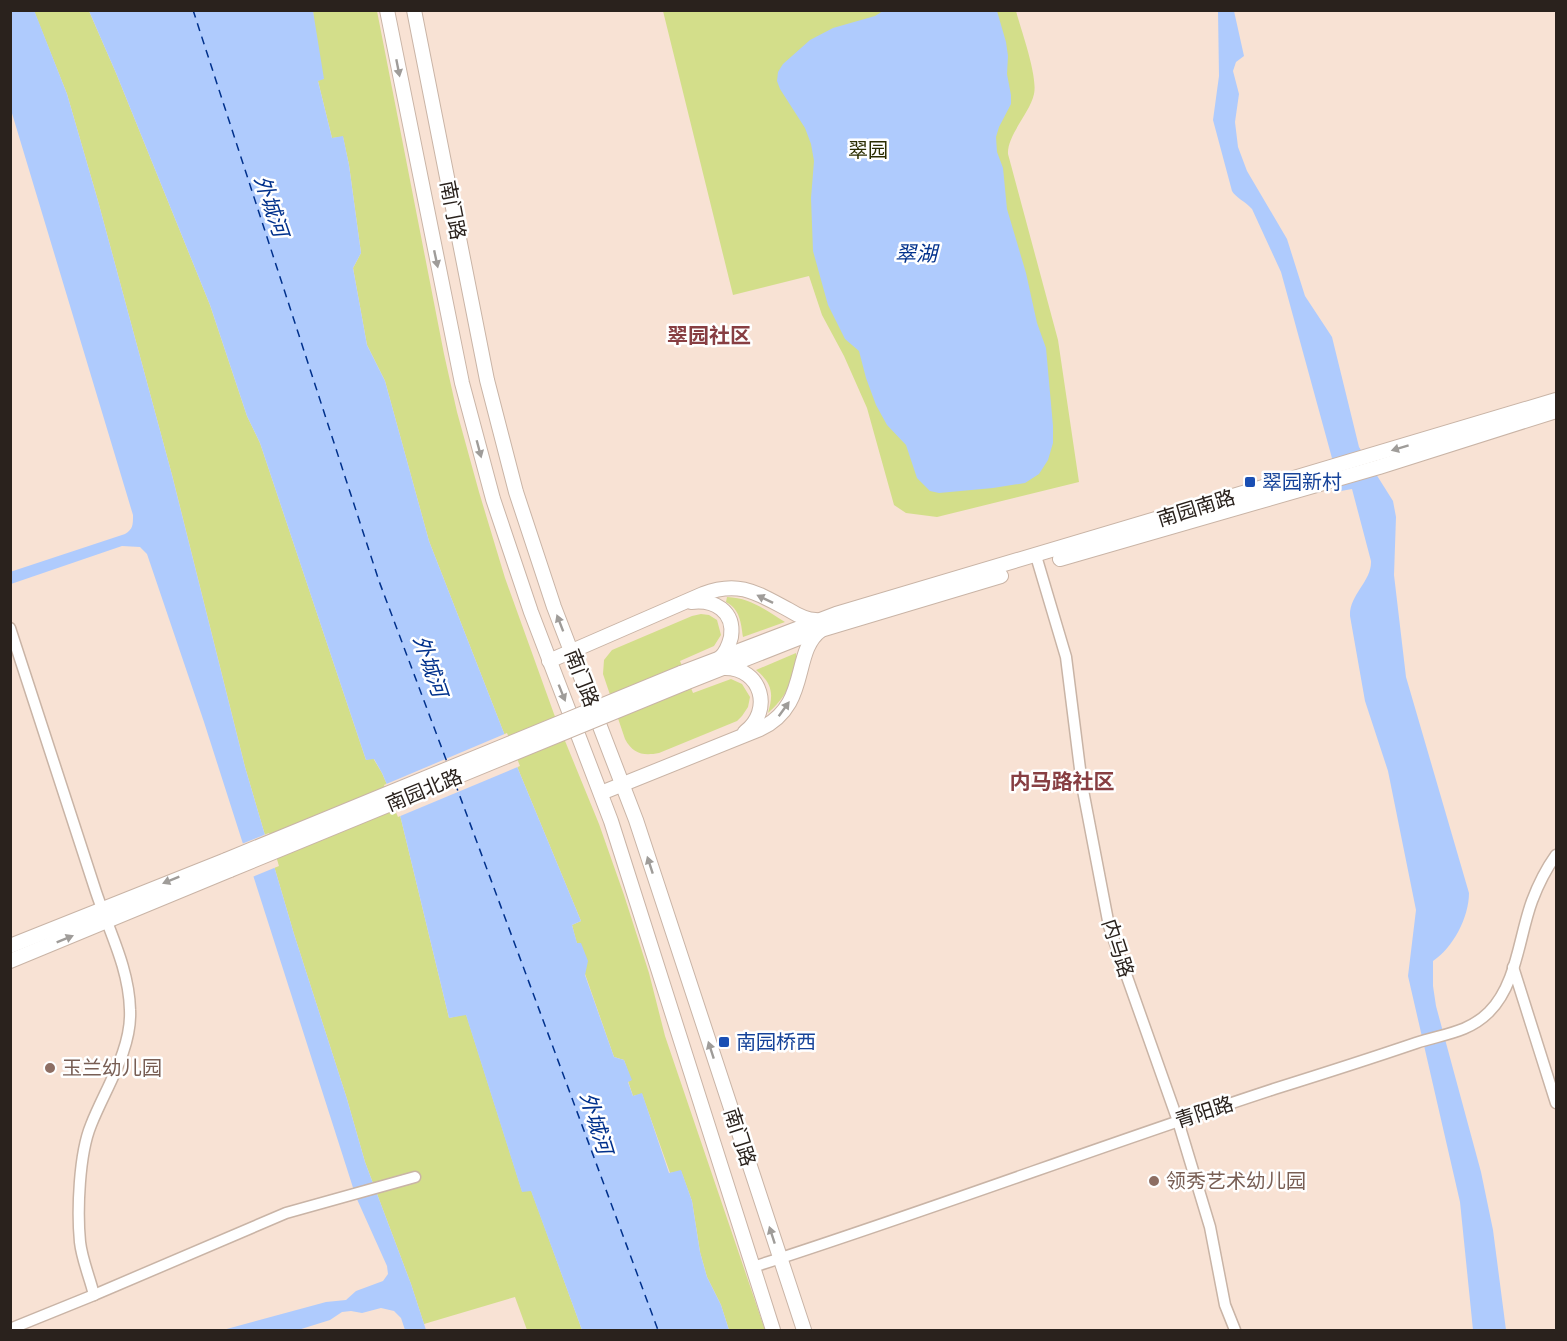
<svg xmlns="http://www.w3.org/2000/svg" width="1567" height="1341" font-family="'Golos Text','Noto Sans SC',sans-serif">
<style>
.green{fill:#d3de8a}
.water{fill:#afcbfd}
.pier{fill:#f8e2d4}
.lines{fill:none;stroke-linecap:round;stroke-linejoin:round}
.ferry{stroke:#01318c;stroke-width:1.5;stroke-dasharray:8 6;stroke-linecap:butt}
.minor-casing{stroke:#c9b4a6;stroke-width:13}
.major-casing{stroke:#c9b4a6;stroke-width:16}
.minor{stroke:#fff;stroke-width:10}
.major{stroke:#fff;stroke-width:14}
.major-bridge-casing{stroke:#c9b4a6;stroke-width:16;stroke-linecap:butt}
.major-bridge{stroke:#fff;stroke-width:14}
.oneway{fill:#9f9c99}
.transit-dot{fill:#1a4fb4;stroke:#fff;stroke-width:2}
.education-dot{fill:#8d6e63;stroke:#fff;stroke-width:2}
.labels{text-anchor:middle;stroke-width:5;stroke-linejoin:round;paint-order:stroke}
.park-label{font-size:20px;fill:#2a2d01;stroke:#fff}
.street-label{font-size:20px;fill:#2a221d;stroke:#fff}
.transit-label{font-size:20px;fill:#164399;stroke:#fff;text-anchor:start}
.education-label{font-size:20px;fill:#785e54;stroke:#fff;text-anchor:start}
.water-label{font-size:21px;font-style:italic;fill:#01318c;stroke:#fff}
.neighbourhood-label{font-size:21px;font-weight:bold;fill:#873e42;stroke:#fff}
</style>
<rect width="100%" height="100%" fill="#f8e2d4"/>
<g class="green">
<polygon points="34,11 89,11 116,73 210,305 247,416 260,443 366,760 373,758 382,773 400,815 449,1018 466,1014 522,1191 531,1190 582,1330 527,1330 515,1297 424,1324 411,1284 365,1162 347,1099 294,934 245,767 172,475 98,201 67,94"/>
<polygon points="313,11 377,11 444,354 457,412 479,492 505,578 554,714 599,824 624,895 649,973 665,1036 765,1330 729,1330 721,1305 707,1277 700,1252 692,1201 681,1171 670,1173 642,1094 633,1096 628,1081 631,1080 624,1060 614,1057 585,974 572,925 581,921 516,764 429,541 385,381 367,345 353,268 361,253 349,165 343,137 332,138 318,81"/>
<path d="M 663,11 L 1016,11 C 1021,30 1038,76 1034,94 C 1030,113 1007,135 1008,154 L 1058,340 L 1079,482 L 937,517 L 906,513 L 894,505 L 867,408 L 844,356 L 822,315 L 809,276 L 733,295 Z"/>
<path d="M 727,597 C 751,598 765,610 785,622 L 743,637 C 741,623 740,609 726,602 Z"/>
<path d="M 701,614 L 709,615 L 717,620 L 721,635 L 714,646 L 680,661 L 693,693 L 731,679 L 742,684 L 750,697 L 748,707 L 742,716 L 737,721 L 659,753 C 643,756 633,754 625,739 L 603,674 L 604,660 L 612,650 L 692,616 Z"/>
<path d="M 796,653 C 799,675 784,700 768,713 C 774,693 772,683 756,670 Z"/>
</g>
<g class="water">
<path d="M 34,10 L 67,94 L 98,201 L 172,475 L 245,767 L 294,934 L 347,1099 L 365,1162 L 411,1284 L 426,1330 L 405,1330 L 401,1318 L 394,1311 L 381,1308 L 362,1313 L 351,1311 L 342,1312 L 330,1320 L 298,1330 L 223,1330 L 326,1302 L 346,1300 L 356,1291 L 383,1281 L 388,1274 L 387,1266 L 356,1197 L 204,722 L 147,554 L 140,547 L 122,546 L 11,584 L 10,572 L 125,534 C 133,529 133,525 133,515 L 11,110 L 11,11 Z"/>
<polygon points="89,11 313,11 324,79 318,81 332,138 343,136 349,165 361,253 353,268 367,345 385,381 429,541 516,764 581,921 572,925 577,943 581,943 588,961 585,975 614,1057 624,1060 632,1080 628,1082 633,1096 642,1093 669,1173 681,1170 692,1201 700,1252 707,1277 721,1305 729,1330 582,1330 531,1191 522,1192 466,1015 449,1018 400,815 382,773 374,759 366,760 260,443 247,416 210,305 116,73"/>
<polygon points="883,11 997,11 1006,42 1008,56 1007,74 1011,95 1011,104 999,127 996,137 997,152 1003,168 1007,209 1026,273 1037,323 1046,348 1053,426 1053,443 1048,460 1039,474 1025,483 993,488 939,493 930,491 917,478 906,445 887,425 876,405 866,378 859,351 845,339 828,305 813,251 811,198 814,161 811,144 805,128 780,89 777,81 778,72 783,64 810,40 833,28 875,16"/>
<path d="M 1218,11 L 1234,11 L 1244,56 L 1236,62 L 1233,71 L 1239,94 L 1235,122 L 1238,147 L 1247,171 L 1287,239 L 1305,296 L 1332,337 L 1359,447 L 1393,501 L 1396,517 L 1394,575 L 1406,677 L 1469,893 C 1469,917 1453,948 1433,961 L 1433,986 L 1436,1006 L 1481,1172 L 1493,1230 L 1506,1330 L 1473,1330 L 1460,1202 L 1408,976 L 1416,910 L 1388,771 L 1365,701 L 1350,616 C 1349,595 1372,581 1371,561 L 1352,489 L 1341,491 L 1281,272 L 1252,209 C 1246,202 1235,197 1232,191 L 1213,120 L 1219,76 Z"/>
</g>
<g class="pier">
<polygon points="507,733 520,766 398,817 384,785"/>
<polygon points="269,833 279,866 250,878 239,845"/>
</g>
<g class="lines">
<g class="ferry">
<polyline points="193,10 379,581 447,762"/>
<polyline points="455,783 658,1330"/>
</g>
<g class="minor-casing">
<g id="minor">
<polyline points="1036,556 1066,657 1082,785 1109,926 1178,1121 1210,1227 1225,1305 1235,1330"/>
<path d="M 10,628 C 39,716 68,804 96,892 C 109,931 129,968 130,1010 C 132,1050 105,1089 91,1125 C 79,1154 77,1211 80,1242 C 82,1260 90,1278 94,1295 L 10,1329"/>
<polyline points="1513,967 1556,1103"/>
<path d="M 753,1267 C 928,1211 1100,1146 1274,1089 C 1322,1074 1369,1059 1416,1043 C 1443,1034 1468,1033 1489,1012 C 1517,984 1519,936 1532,901 C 1538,885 1546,869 1556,855"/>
<polyline points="94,1295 286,1213 415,1177"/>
</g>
</g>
<g class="major-casing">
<g id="major">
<polyline points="387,10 462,383 493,499 531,612 611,821 773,1330"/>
<polyline points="414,10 487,380 516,492 554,607 636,820 804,1330"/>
<polyline points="1060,559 1379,467 1556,411"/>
<path d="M 691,602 C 714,599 735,611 731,637 C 729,645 726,653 720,658"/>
<path d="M 549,661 L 703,594 C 739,580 757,593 789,610 C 797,615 806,620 816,620"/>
<path d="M 725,668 C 762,668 773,711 745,732"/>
<polyline points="681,673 836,614 1556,400"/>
<polyline points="685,683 814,632 1001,576"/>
<path d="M 601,793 L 760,729 C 811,705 791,652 821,630"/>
<polyline points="10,946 226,860"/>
<polyline points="10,961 230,870"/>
</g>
</g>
<use href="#minor" class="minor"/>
<use href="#major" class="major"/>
<g class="major-bridge-casing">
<g id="major-bridge">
<polyline points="226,860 681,673"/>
<polyline points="230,870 685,683"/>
</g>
</g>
<use href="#major-bridge" class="major-bridge"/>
</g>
<defs><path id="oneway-solid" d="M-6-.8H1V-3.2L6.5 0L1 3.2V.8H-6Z" transform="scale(1.5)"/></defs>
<g class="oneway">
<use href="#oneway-solid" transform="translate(398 68) rotate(79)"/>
<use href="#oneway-solid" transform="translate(436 259) rotate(78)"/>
<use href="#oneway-solid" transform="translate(1400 448) rotate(163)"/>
<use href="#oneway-solid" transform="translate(479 449) rotate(75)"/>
<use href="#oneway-solid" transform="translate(765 599) rotate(-154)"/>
<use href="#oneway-solid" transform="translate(560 623) rotate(-111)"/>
<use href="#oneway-solid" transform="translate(562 693) rotate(68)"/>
<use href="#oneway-solid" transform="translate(784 709) rotate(-54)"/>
<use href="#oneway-solid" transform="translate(650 865) rotate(-108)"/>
<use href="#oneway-solid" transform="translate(171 880) rotate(158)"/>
<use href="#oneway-solid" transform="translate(65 939) rotate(-22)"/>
<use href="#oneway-solid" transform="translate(711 1050) rotate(-108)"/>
<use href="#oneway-solid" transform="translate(772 1235) rotate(-108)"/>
</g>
<g class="transit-dot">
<rect x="1244" y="476" width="12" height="12" rx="3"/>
<rect x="718" y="1036" width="12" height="12" rx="3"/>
</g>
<g class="education-dot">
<circle cx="50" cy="1068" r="6"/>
<circle cx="1154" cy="1181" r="6"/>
</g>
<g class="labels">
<g class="park-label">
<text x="868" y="157">翠园</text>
</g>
<g class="street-label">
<text transform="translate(453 210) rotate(79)" y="7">南门路</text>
<text transform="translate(1196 508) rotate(-17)" y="7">南园南路</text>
<text transform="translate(582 678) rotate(69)" y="7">南门路</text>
<text transform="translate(424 790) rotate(-22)" y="7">南园北路</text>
<text transform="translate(1118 948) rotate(72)" y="7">内马路</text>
<text transform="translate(1204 1112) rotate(-18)" y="7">青阳路</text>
<text transform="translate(740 1137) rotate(72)" y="7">南门路</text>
</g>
<g class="transit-label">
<text x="1262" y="489">翠园新村</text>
<text x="736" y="1049">南园桥西</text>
</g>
<g class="education-label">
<text x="62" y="1075">玉兰幼儿园</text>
<text x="1166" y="1188">领秀艺术幼儿园</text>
</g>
<g class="water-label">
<text transform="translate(271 206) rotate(71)" y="7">外城河</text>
<text x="916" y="261">翠湖</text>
<text transform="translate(430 666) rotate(71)" y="7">外城河</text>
<text transform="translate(596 1123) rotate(73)" y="7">外城河</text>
</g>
<g class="neighbourhood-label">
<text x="709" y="343">翠园社区</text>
<text x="1062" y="789">内马路社区</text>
</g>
</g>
<rect width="1567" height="1341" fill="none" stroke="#2a221d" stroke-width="24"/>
</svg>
